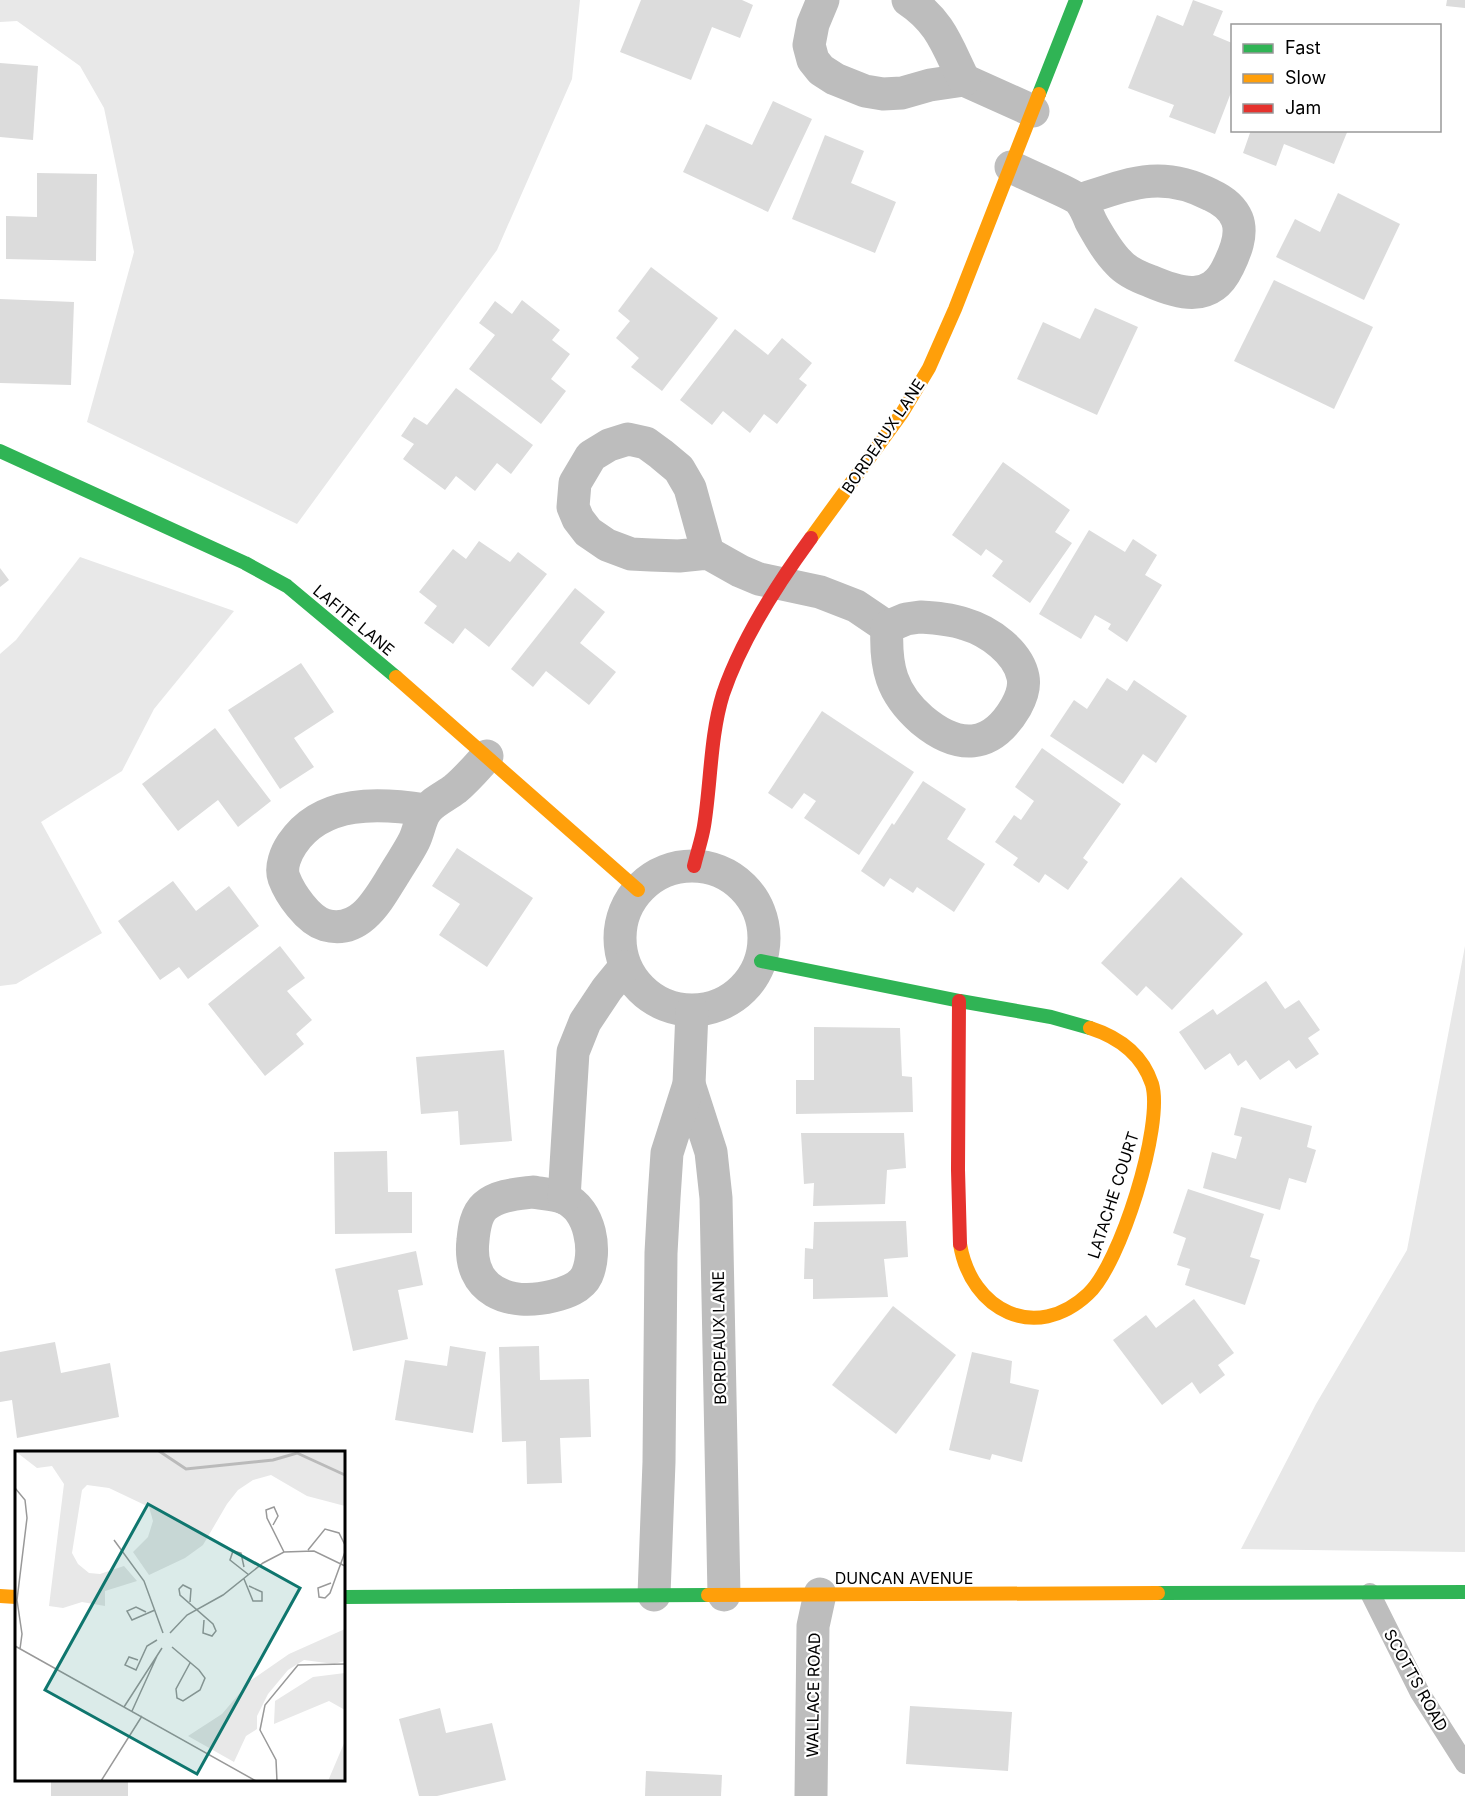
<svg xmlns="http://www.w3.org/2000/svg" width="1465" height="1796" font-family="Inter,sans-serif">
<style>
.green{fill:#e8e8e8}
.building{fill:#dcdcdc}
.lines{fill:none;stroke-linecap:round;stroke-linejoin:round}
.lane{stroke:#bdbdbd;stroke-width:20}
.street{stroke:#bdbdbd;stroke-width:33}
.fast{stroke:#30b455;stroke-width:14}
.slow{stroke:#ff9f0a;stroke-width:14}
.jam{stroke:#e5322d;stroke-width:14}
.labels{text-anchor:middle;stroke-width:4.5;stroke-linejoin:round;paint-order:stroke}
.street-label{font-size:16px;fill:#000;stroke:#fff}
.inset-river{fill:none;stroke:#bababa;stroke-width:3}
.inset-road{fill:none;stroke:#999;stroke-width:1.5}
.view{fill:#0f766e;fill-opacity:0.15;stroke:#0f766e;stroke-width:3}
.inset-edge{fill:none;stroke:#000;stroke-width:3}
</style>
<rect width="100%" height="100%" fill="#fff"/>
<g class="green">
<polygon points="0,0 580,0 572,79 497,250 297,524 87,422 134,252 104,108 80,66 17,21 0,22"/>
<polygon points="80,557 234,611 154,709 122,771 41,822 102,933 16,984 0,986 0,654 16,640"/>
<polygon points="1465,946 1465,1552 1241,1549 1316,1404 1407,1250"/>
</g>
<g class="building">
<polygon points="641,0 742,0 753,5 740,38 712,27 691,80 620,52"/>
<polygon points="1193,0 1223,11 1213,35 1232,43 1232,90 1215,134 1169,117 1174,105 1128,88 1157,15 1183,26"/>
<polygon points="1447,0 1465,0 1465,8 1446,6"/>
<polygon points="0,63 38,66 33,140 0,137"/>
<polygon points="773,101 812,119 768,212 683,172 706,124 752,145"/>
<polygon points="1251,130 1348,130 1334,164 1284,144 1276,166 1243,153"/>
<polygon points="825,135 864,151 851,183 896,202 875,253 792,219"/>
<polygon points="37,173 97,174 96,261 6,259 6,216 37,217"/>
<polygon points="1338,193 1400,224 1364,300 1276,257 1295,219 1320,232"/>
<polygon points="651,267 718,318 662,391 631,367 639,358 616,338 630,321 618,311"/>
<polygon points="1274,280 1373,327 1334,409 1234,361"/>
<polygon points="0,299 74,302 71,385 0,383"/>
<polygon points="522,300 560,330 552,340 570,354 551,379 566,391 541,424 469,369 495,335 479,323 495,301 512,314"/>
<polygon points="1095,308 1138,327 1097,415 1017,379 1043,322 1080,339"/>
<polygon points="735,329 768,355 782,338 812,363 799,379 807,385 777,424 764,414 750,433 723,411 712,425 680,400"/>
<polygon points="456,388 533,445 511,474 497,463 475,491 456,476 445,490 403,459 414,444 401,436 414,417 427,425"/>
<polygon points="1003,462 1070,510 1055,532 1072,543 1030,603 992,576 1003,561 986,549 981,556 952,535"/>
<polygon points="1089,530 1125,552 1133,539 1157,555 1145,575 1162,585 1127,642 1108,629 1111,624 1095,615 1081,639 1039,614"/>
<polygon points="479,541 510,562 518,552 547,574 489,647 465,628 453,644 424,623 437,606 419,592 453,549 466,559"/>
<polygon points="0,568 9,580 0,587"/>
<polygon points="575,588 605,612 580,643 616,672 589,705 546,671 533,687 511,669"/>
<polygon points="301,663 334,712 294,738 314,767 280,789 228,710"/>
<polygon points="1107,678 1127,691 1134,680 1187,716 1156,763 1143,754 1123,784 1050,736 1074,700 1087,709"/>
<polygon points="822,711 914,772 859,855 804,818 816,801 804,793 792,809 768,793"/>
<polygon points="215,728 271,801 238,827 218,800 178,831 142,784"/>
<polygon points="1042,748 1121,804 1083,858 1088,862 1068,890 1045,874 1039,883 1013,865 1018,858 995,842 1014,815 1021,820 1034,801 1015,787"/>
<polygon points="923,781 966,809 947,839 985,864 954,912 917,887 913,893 890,878 884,887 861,871 892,823 894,825"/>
<polygon points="457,848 533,898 487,967 439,935 460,904 432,886"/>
<polygon points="1181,877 1243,934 1172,1010 1146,986 1137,996 1101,963"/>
<polygon points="173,881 196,911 229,886 259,926 188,979 179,967 160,980 118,921"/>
<polygon points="280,946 305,978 287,991 312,1020 296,1034 304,1044 265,1076 208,1004"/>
<polygon points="1266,981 1285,1009 1299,1000 1320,1030 1308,1038 1319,1054 1296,1069 1289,1060 1260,1080 1246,1060 1238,1066 1230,1053 1205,1070 1179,1032 1213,1009 1217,1015"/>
<polygon points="814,1027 900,1028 902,1076 912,1077 913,1112 796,1114 796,1080 814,1080"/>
<polygon points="504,1050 512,1141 460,1145 458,1111 421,1114 416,1057"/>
<polygon points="1241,1107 1312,1126 1307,1147 1316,1150 1306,1183 1289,1178 1280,1210 1203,1188 1212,1152 1236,1159 1242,1137 1234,1135"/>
<polygon points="801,1133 904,1133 906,1168 887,1170 885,1204 813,1206 814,1183 804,1184"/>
<polygon points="387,1151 388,1192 412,1192 412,1233 335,1234 334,1152"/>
<polygon points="1188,1189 1264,1214 1250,1257 1260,1260 1245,1305 1185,1285 1190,1269 1177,1265 1186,1238 1173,1233"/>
<polygon points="906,1221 908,1257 884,1259 888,1297 813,1299 813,1279 804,1279 805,1248 813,1249 814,1222"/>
<polygon points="416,1251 423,1285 398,1290 408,1339 353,1351 335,1269"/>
<polygon points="1194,1299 1234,1353 1218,1365 1225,1375 1200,1394 1192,1382 1162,1405 1113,1340 1146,1315 1156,1328"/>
<polygon points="893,1306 956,1355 896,1434 832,1385"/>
<polygon points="55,1342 61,1373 110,1363 119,1417 17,1438 12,1400 0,1402 0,1352"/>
<polygon points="450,1346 486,1352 473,1433 395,1420 405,1360 447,1366"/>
<polygon points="539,1346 540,1380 589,1379 591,1437 560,1438 562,1483 527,1484 526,1441 502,1442 499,1347"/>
<polygon points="972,1352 1012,1361 1010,1383 1039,1390 1022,1462 992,1454 990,1460 949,1450"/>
<polygon points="910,1706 1012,1712 1008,1771 906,1764"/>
<polygon points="440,1708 446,1733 492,1723 506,1780 437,1796 419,1796 399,1719"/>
<polygon points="646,1771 722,1775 721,1796 645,1796"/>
<rect x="51" y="1780" width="77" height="16"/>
</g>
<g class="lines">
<polyline class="lane" points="1370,1593 1420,1693 1465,1764"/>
<g class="street">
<polyline points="823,0 813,24 809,45 813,60 821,70 835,79 865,91 883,94 902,93 930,85 964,80 1033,111"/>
<path d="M 908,0 C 941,22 947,46 964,80"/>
<path d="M 1011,167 C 1023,173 1075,195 1080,201 C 1085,207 1088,215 1091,222 C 1099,236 1107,251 1119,263 C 1127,272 1139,277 1150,281 C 1180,294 1211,303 1228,267 C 1235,253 1243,234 1237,219 C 1232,207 1222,200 1211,195 C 1161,169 1129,184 1080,200"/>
<polyline points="708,553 690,488 679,469 661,454 646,443 628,439 609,445 591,456 575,483 573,507 578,519 588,532 607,545 631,554 651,555 679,556 708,553 740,571 759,579 820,592 856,606 887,627"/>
<path d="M 920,617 C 935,618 951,619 965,624 C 989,631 1018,652 1023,677 C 1025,687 1021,698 1016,707 C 991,750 958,750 922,720 C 891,693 885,667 887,627 L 906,619 Z"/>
<path d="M 426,810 C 380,803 322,799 292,844 C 286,853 280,867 284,878 C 290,894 308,920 325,925 C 360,935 378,900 393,876 C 400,864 408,853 414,841 C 419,831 420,819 426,811 C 432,802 446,796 455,789 C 467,779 477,767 487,756"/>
<circle cx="692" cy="938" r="72"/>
<polyline points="689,1084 711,1152 716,1198 724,1595"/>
<path d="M 533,1192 C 543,1194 555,1194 564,1198 C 591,1210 597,1251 587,1275 C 581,1288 565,1293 553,1296 C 509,1307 467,1291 473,1240 C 474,1229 476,1214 485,1206 C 498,1195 517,1194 533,1192 Z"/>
<polyline points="564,1198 573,1052 585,1022 607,989 625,967"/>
<polyline points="654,1595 659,1462 661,1253 664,1198 667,1153 689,1084 692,1011"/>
<polyline points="811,1796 813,1626 820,1594"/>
</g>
<g class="fast">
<polyline points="1039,94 1076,0"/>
<polyline points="0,451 245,563 287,586 396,677"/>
<polyline points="761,961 960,1001 1051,1017 1090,1028"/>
<polyline points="1158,1593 1465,1592"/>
<polyline points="344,1597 708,1595"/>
</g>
<g class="slow">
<polyline points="811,538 902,413 929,368 955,309 1039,94"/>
<polyline points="396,677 638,890"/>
<path d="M 960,1244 C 971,1311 1036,1343 1088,1294 C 1120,1265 1164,1125 1152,1084 C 1142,1054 1118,1037 1090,1028"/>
<polyline points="708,1595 1158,1593"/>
<polyline points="0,1596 16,1597"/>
</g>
<g class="jam">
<path d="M 694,866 C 697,853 702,839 704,826 C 711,783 710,736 723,694 C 741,641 778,583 811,538"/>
<polyline points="959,1001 958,1170 960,1244"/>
</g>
</g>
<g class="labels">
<g class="street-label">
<text transform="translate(883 436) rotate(-56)" y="6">BORDEAUX LANE</text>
<text transform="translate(354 620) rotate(40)" y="6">LAFITE LANE</text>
<text transform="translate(1113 1195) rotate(-72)" y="6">LATACHE COURT</text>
<text transform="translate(719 1338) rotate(-91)" y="6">BORDEAUX LANE</text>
<text x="904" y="1584">DUNCAN AVENUE</text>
<text transform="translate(1416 1680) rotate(61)" y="6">SCOTTS ROAD</text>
<text transform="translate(813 1695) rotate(-89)" y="6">WALLACE ROAD</text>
</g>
</g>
<g transform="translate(15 1451)">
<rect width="330" height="330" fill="#fff"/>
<path d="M 0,0 L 330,0 L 330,55 L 292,45 L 256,24 L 238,29 L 223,39 L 212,53 L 188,94 L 170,107 L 134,124 L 118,101 L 133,86 L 138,70 L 134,56 L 94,37 L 72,34 L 67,39 L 57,102 L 63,113 L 74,122 L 85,123 L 109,115 L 122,130 L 90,140 L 90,155 L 67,151 L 48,157 L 34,155 L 49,33 L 37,15 L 22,17 ZM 330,178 L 330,210 L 319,213 L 289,209 L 273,219 L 253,243 L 242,265 L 242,278 L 231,285 L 219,311 L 173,285 L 207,263 L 235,230 L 274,203 ZM 330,222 L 330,259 L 314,250 L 259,273 L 260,250 L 298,226 ZM 330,290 L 330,330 L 313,330 Z" fill="#e8e8e8"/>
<path class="inset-river" d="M 144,0 L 171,18 L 258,9 L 282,2 L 330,24"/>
<path class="inset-road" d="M 0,37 L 10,49 L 12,67 L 2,149 L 7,183 L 5,198M 258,74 L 263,65 L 259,56 L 251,59 L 252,67 L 269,101M 99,89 L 129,130 L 148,182M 293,99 L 310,78 L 324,82 L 330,94M 229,116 L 226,102 L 218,100 L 215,109 L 234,124M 229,128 L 238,150 L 247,150 L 247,141 L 234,135M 316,132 L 303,137 L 304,146 L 310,147 L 315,142 L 330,101M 175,151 L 176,138 L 168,134 L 164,138 L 165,144 L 198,173 L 201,180 L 197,185 L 188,182 L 189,169M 131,161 L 121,156 L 112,160 L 117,169 L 140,159M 155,182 L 172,164 L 208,144 L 248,112 L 269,101 L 299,100 L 330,115M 0,195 L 241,330M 157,196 L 184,219 L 190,227 L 185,239 L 168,250 L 162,247 L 161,238 L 175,212M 123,209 L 114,206 L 110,214 L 121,219 L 132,195 L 142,189M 109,256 L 147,197M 117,260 L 142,205M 86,330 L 127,265M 262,330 L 261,309 L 245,279 L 250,254 L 283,214 L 330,213"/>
<path class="view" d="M 133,53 L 285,137 L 182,323 L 30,239 Z"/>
<rect width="330" height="330" class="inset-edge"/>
</g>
<rect x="1231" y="24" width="210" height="108" fill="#ffffff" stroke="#999999" stroke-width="1.5"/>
<rect x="1243" y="44" width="30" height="9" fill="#30b455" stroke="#999999" stroke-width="1.5"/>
<text x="1285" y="54" font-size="18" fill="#000000">Fast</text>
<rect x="1243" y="74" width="30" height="9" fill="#ff9f0a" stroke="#999999" stroke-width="1.5"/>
<text x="1285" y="84" font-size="18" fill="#000000">Slow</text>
<rect x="1243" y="104" width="30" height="9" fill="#e5322d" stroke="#999999" stroke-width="1.5"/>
<text x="1285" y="114" font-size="18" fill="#000000">Jam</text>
</svg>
